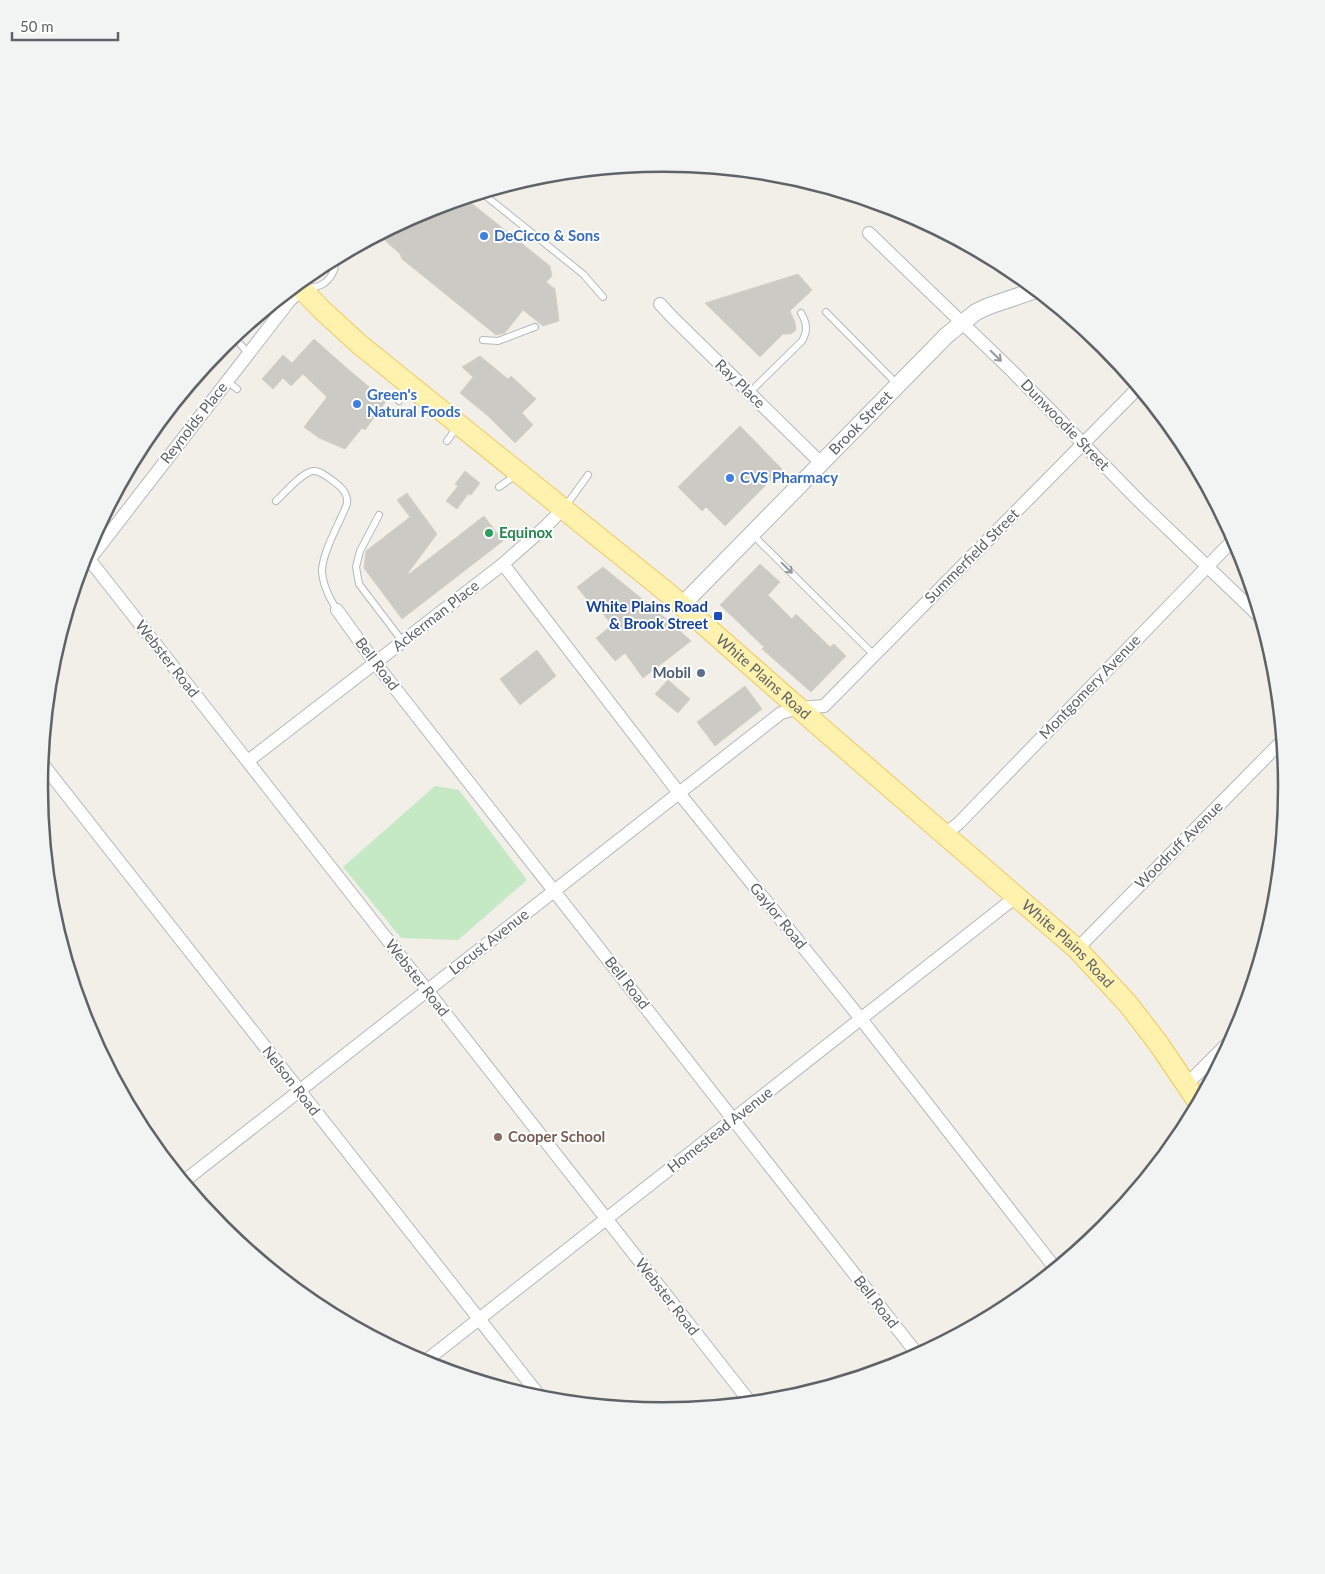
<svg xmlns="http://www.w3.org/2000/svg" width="1325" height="1574" font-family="Lato,sans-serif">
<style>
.green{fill:#c5e8c5}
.building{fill:#cccac5;stroke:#d6d1c6}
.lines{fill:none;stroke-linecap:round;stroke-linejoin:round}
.service-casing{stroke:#b5b8bc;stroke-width:8}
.minor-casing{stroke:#b5b8bc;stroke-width:14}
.tertiary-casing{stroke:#b5b8bc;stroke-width:18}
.primary-casing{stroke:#f2c960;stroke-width:22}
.service{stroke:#fff;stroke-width:6}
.minor{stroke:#fff;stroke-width:12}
.tertiary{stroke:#fff;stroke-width:16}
.primary{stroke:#fff2af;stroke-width:20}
.oneway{stroke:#979a9d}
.shop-dot{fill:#3f7fe0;stroke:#fff;stroke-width:2}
.leisure-dot{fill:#2e9e5b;stroke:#fff;stroke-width:2}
.transit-dot{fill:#1a4fb4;stroke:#fff;stroke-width:2}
.service-dot{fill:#5c6f8a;stroke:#fff;stroke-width:2}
.education-dot{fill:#8d6e63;stroke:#fff;stroke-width:2}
.labels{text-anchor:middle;stroke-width:4;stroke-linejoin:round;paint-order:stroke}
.shop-label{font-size:15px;font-weight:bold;fill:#366cbe;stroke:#fff;text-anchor:start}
.street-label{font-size:15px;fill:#5f6368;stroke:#fff}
.leisure-label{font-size:15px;font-weight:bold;fill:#27864d;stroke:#fff;text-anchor:start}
.transit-label{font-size:15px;font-weight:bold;fill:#164399;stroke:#fff;text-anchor:end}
.service-label{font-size:15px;font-weight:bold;fill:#4e5e75;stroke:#fff;text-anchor:end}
.education-label{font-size:15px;font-weight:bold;fill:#785e54;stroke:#fff;text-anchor:start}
.rim{fill:none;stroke:#5f6368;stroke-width:2.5}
</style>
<rect width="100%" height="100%" fill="#f1efe8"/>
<polygon class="green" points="435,786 459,790 527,880 458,940 401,938 343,867"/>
<g class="building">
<polygon points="465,198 550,266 552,276 546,282 555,289 559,321 543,326 523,310 505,333 496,335 402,259 400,254 379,235 424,211"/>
<polygon points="798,274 812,290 790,311 795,322 796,330 791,334 783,334 760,357 705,303"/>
<polygon points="314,339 349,370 386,401 365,430 362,428 345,449 319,438 304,427 327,397 303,374 291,386 283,378 273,389 262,379 283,355 292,363"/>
<polygon points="480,356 508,379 511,376 536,399 522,413 533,425 515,443 488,416 460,393 473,377 462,367"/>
<polygon points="740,426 782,469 725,526 706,507 702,511 678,487"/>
<polygon points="465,471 480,483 471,495 468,494 457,509 446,501 458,486 455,484"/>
<polygon points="407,493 437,534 408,573 409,574 484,516 503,541 402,619 364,568 366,551 410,517 397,500"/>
<polygon points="760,564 780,582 768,595 792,619 796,614 830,647 834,644 846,656 811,692 762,649 764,647 720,605"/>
<polygon points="603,567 669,621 691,641 643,678 625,653 615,661 596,638 612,625 592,600 589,602 577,587"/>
<polygon points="537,650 556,676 520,705 500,679"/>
<polygon points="668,680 690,699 678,713 655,694"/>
<polygon points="745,686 762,709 715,746 697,722"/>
</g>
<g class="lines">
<g class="service-casing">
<g id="service">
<polyline points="482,193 583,274 603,297"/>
<polyline points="303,287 308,275"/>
<path d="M 305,289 C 311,288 317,287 321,285 C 331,280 337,268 335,258"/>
<polyline points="826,312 897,384"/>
<polyline points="233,336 248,353"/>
<polyline points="483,340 498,341 535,327"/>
<polyline points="227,381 237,389"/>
<path d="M 749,393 L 802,341 C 808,331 807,323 801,313"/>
<polyline points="399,401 407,387"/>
<polyline points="447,441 457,427"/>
<polyline points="499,487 516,475"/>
<path d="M 276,501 C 285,493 301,473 313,471 C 321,470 331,480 337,484 C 344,490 348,495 347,504 C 340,522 323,551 322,570 C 322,584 330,599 337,610"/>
<polyline points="565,507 588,475"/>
<polyline points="379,515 360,551 356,567 359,584 403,642"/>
<polyline points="753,535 874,655"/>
</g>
</g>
<g class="minor-casing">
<g id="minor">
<polyline points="869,233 1013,372 1139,501 1260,617"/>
<polyline points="660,304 673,318 821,463"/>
<polyline points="85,554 750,1402"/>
<polyline points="89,560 290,300 302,290"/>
<polyline points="503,564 679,793 861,1019 1055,1268"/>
<polyline points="337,610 376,664 918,1355"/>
<polyline points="248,761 503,564 546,526 563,509"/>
<polyline points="41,762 542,1399"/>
<polyline points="945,834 959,823 1234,539"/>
<polyline points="1077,949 1282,741"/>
<polyline points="1187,1084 1232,1039"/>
<polyline points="183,1182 781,713 799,708 824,706 1138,388"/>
<polyline points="423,1363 1017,896"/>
</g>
</g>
<g class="tertiary-casing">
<g id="tertiary">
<path id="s1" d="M 682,605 L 947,335 L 976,312 L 989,306 L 1036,290"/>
</g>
</g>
<g class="primary-casing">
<g id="primary">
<path id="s2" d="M 297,284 L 321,309 L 359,344 L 669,594 L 826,732 L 1077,949 L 1128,1004 L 1158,1043 L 1198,1102"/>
</g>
</g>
<use href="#service" class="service"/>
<use href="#minor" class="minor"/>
<use href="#tertiary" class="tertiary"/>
<use href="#primary" class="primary"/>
</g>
<defs><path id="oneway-shaft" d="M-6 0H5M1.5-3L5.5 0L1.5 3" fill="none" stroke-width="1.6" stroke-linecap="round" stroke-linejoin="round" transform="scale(1.25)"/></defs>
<g class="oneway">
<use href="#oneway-shaft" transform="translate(996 356) rotate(44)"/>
<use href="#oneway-shaft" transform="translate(787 568) rotate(45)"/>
</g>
<g class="shop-dot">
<circle cx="484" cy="236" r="5"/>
<circle cx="357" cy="404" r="5"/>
<circle cx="730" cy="478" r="5"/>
</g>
<circle class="leisure-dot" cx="489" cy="533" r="5"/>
<rect class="transit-dot" x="713" y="611" width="10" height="10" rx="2.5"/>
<circle class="service-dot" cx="701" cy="673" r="5"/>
<circle class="education-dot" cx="498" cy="1137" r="5"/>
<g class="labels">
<g class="shop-label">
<text x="494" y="241">DeCicco &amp; Sons</text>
<text x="367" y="400">Green's<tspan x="367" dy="17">Natural Foods</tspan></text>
<text x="740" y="483">CVS Pharmacy</text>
</g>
<g class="street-label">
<text transform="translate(740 384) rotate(44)" y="5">Ray Place</text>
<text transform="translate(194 423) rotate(-52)" y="5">Reynolds Place</text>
<text dy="5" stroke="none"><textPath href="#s1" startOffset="255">Brook Street</textPath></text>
<text transform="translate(1065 425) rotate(46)" y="5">Dunwoodie Street</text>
<text transform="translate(972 556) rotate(-45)" y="5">Summerfield Street</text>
<text transform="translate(436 616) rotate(-38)" y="5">Ackerman Place</text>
<text transform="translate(167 659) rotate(52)" y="5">Webster Road</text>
<text transform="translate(377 664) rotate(53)" y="5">Bell Road</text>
<text dy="5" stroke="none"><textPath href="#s2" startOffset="610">White Plains Road</textPath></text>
<text transform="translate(1090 687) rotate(-46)" y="5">Montgomery Avenue</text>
<text transform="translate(1179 845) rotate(-45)" y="5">Woodruff Avenue</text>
<text transform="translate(778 916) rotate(51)" y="5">Gaylor Road</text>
<text transform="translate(489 942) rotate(-38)" y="5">Locust Avenue</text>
<text dy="5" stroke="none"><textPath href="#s2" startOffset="1015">White Plains Road</textPath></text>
<text transform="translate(417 978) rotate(52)" y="5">Webster Road</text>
<text transform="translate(627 983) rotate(52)" y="5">Bell Road</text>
<text transform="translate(291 1081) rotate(52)" y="5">Nelson Road</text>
<text transform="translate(720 1130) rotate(-38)" y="5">Homestead Avenue</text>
<text transform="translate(667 1297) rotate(52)" y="5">Webster Road</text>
<text transform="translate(876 1302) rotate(52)" y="5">Bell Road</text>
</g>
<g class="leisure-label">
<text x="499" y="538">Equinox</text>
</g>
<g class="transit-label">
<text x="708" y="612">White Plains Road<tspan x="708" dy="17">&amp; Brook Street</tspan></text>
</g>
<g class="service-label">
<text x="691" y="678">Mobil</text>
</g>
<g class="education-label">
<text x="508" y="1142">Cooper School</text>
</g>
</g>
<path d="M0 0H1325V1574H0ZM48 787a615 615 0 1 1 1230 0a615 615 0 1 1-1230 0Z" fill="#f2f3f3" fill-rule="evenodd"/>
<path class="rim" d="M48 787a615 615 0 1 1 1230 0a615 615 0 1 1-1230 0Z"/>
<path d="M12 32v8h106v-8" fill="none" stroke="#5f6368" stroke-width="2.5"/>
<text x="20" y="32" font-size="15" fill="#5f6368" stroke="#ffffff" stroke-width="4" paint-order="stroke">50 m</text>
</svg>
